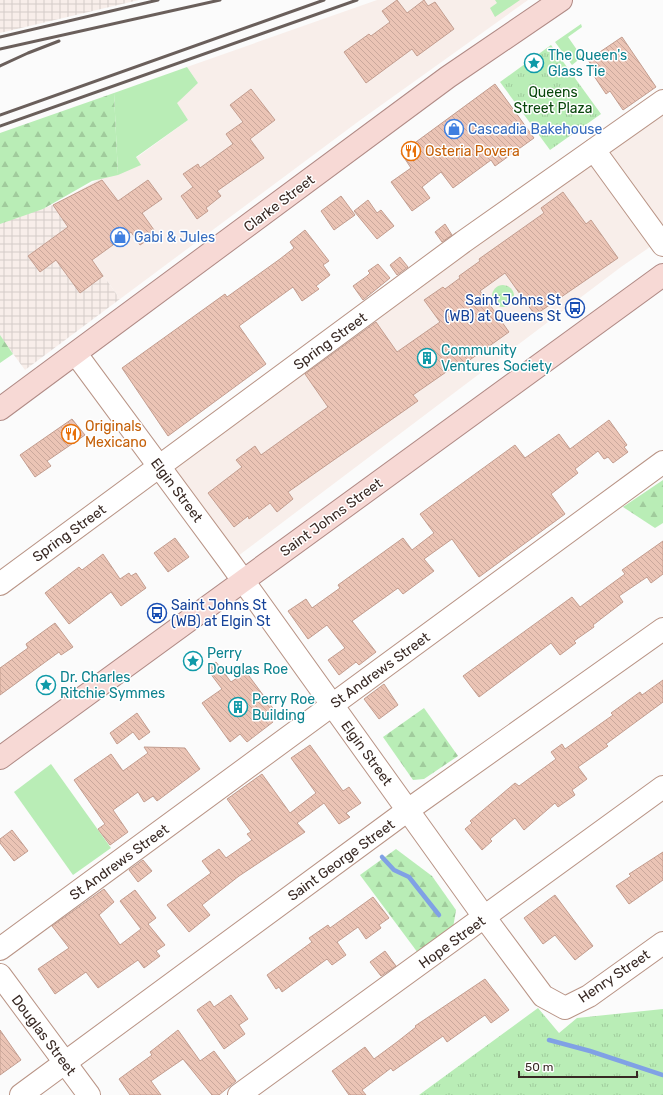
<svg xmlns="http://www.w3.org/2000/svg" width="663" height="1095" font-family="Rubik,sans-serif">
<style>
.built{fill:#f8eeea}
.industrial{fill:url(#industrial-grid)}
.grass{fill:#b9edb6}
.forest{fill:url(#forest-firs)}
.park{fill:url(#park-tufts)}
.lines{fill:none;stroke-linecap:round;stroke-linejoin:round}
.stream{stroke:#80a1e5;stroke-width:4.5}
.building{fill:url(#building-back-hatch);stroke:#c39d8f}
.minor-casing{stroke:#b99486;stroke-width:24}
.major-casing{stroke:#b08a85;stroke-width:24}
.minor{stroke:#fff;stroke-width:22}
.major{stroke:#f7d9d5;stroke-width:22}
.rail{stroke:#6a5f5b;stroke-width:3}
.labels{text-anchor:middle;stroke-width:3;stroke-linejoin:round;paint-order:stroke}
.culture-label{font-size:14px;fill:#0d838f;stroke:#fff;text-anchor:start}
.park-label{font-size:14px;fill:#08470b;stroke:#fff}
.shop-label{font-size:14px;fill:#366cbe;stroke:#fff;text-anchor:start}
.food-label{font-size:14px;fill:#c56008;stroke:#fff;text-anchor:start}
.street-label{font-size:14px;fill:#382924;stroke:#fff}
.transit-label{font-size:14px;fill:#164399;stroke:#fff;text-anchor:end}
</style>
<defs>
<pattern id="industrial-grid" width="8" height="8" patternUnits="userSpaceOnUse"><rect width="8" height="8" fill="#f8eeea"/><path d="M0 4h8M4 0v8" fill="none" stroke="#d5ccc9"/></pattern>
<pattern id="forest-firs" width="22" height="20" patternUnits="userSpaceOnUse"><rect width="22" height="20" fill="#b9edb6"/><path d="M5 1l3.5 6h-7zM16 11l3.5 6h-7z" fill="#a0cb9c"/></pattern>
<pattern id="park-tufts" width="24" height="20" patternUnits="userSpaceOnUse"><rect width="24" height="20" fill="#b9edb6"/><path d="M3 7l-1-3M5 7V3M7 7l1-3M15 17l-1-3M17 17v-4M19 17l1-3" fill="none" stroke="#a0cb9c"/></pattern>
<pattern id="building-back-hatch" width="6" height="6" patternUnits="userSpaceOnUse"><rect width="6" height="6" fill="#ebc4b5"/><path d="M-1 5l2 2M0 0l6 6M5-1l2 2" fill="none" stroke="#caa89c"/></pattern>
</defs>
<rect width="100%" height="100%" fill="#fbfbfb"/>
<g class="built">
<polygon points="377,0 528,0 359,121 120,299 53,205 136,158 188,120 176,103 198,83 187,67"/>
<polygon points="663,105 663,238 621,267 230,562 159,467"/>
</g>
<g class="industrial">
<polygon points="0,0 139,0 0,33"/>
<polygon points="53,205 120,299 25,370 0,336 0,223"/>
</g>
<g class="grass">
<polygon points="495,0 520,0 495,17 490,8 497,3"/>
<polygon points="581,24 582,27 568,37 582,57 572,65 555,42"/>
<polygon points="187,67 198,83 177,103 188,120 136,157 141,165 118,175 114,93"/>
<polygon points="51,764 111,848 73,875 14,792"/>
</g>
<g class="forest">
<polygon points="114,93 118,175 92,181 43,209 0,224 0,133"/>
<polygon points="0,335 13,354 0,363"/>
<polygon points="663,480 663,523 655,528 623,507"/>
<polygon points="424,708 458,756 424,779 413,780 383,737"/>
<polygon points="396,849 432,876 456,910 453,928 418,953 360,875"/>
</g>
<g class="park">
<polygon points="551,45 601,114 550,150 500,82"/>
<circle cx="503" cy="296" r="11"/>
<polygon points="538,1008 559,1033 577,1018 663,1009 663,1095 419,1095"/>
</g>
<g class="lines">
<g class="stream">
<polyline points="382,857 394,870 409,877 439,915"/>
<polyline points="549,1040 590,1051 663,1075"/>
</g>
</g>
<g class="building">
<polygon points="397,0 407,13 424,0 428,6 435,2 454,29 417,56 412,49 366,83 344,52 369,34 371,36 390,22 382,11"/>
<polygon points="622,37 656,87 623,110 610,91 606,94 594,76 597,74 588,60"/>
<polygon points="495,84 534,138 495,166 491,160 453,188 441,172 422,187 430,198 412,211 391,182 411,168 401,153"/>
<polygon points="251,89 275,120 250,139 264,158 217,191 221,196 206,208 208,211 197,219 181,196 193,187 183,174 198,164 200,168 233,144 226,134 243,122 230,105"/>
<polygon points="102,180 118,201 148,180 162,199 142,213 154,230 152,232 155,235 140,245 131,232 92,260 103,276 80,293 56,260 40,272 28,256 68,227 53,205"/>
<polygon points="563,192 586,224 591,220 618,258 535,315 505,273 480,291 509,332 464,364 462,361 413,395 418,401 288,492 293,499 277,512 270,503 249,519 248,516 234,527 208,493 242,467 236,460 255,446 261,455 328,407 305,374 376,322 397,352 440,322 424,300 443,287 445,289 460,278 459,276 480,261 479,259 544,213 541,208"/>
<polygon points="341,196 355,215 334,230 321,211"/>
<polygon points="368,200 377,213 381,210 394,226 377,239 354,211"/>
<polygon points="445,224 452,235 442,242 435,232"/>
<polygon points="305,230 329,261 323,265 330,275 316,286 319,289 302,301 293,287 239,326 266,364 168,436 122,368 225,294 227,297 280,259 294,248 290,242"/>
<polygon points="400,257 408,267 397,275 390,265"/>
<polygon points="378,264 390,278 363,300 353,286 367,276 370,273 368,271"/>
<polygon points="72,419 85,435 47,461 51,466 35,477 20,455"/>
<polygon points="609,420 627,445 624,447 628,452 613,463 608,457 604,459 598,451 575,469 578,473 551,494 565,514 479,577 452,539 424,559 434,571 403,594 398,588 352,621 376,652 359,665 356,662 339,675 328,660 345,648 327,625 308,639 288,611 306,599 312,608 340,588 338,585 403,538 412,550 434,533 420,514 515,445 525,458 559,434 570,449"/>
<polygon points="175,538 189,557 168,572 154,553"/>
<polygon points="663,541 663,574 651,583 647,577 619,596 623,602 593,625 594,627 574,641 576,643 560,655 551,643 479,697 463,676 572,597 580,607 625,574 622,570"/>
<polygon points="103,554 120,579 129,573 131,576 136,573 146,588 121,606 111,592 69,624 45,593 79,567 82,570"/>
<polygon points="55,623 73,647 61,655 59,652 0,695 0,668 28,648 26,644"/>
<polygon points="216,662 231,682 246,672 275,711 268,716 273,722 247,742 240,734 230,742 202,703 222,689 207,669"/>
<polygon points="663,680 663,702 606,744 608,746 578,767 587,779 572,790 575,795 558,807 555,803 524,830 515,818 490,839 492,841 482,850 465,829 472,823 470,821 515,783 519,786 556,759 551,752 562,744 565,749 613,715 611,713 640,692 642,695"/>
<polygon points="384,684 398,705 379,719 364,699"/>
<polygon points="137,713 150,732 139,740 133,732 117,744 110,733"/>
<polygon points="310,745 343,791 349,787 361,803 346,813 350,817 339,824 324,803 297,823 305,832 239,876 202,905 210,915 189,932 167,905 211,873 202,861 219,849 226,858 252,840 247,834 251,832 227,799 262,774 290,813 316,793 291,758"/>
<polygon points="144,747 185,748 200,769 157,801 153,796 144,802 138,792 113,810 128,832 110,845 98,829 105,824 74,780 111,754 123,771 148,753"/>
<polygon points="12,830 28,851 14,861 0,843 0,839"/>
<polygon points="663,852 663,880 629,904 616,886 631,876 629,874"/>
<polygon points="143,860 152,871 138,882 129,870"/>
<polygon points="104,889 114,902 99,915 120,945 141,929 120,901 135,890 156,918 148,924 165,945 156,951 160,956 144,968 138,960 98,988 86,972 55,994 38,969 69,948 52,926"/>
<polygon points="555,895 593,946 575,960 555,935 543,944 524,918"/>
<polygon points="373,897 389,918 379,925 381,928 366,939 358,927 337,942 346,955 332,965 327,959 282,992 279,987 276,989 267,975 312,942 309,938 328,925 330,928"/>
<polygon points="385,951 396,966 381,976 370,962"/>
<polygon points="485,979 509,1010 491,1023 485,1015 447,1042 443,1036 393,1071 391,1068 362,1090 366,1095 349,1095 332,1071 365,1047 374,1059 397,1042 416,1027 415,1026"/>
<polygon points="231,995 248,1019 239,1025 245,1034 224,1049 197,1010 210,1001 214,1007"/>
<polygon points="0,1030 21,1060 0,1075"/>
<polygon points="178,1030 200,1061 214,1051 236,1081 219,1095 212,1095 183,1059 151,1081 161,1095 130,1095 119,1079 152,1055 150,1052"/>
</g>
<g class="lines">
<g class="minor-casing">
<g id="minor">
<polyline points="594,150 663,245"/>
<polyline points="76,354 229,561 485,918 543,996 565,1008 589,996 663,943"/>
<polyline points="0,584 463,242 663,101"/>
<polyline points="0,949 663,462"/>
<polyline points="0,975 89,1095"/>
<polyline points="21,1095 408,810 663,629"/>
<polyline points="239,1095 663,787"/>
</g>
</g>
<g class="major-casing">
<g id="major">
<polyline points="0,409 448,77 561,0"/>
<polyline points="0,758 663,275"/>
</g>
</g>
<use href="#minor" class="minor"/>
<use href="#major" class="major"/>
<g class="rail">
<polyline points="0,37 158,0"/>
<polyline points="0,49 220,0"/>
<polyline points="0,66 28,53 59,41"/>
<polyline points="0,115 324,0"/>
<polyline points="0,126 357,0"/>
</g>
</g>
<defs>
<g id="sight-ring" transform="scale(1)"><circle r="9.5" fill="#fff" stroke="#0f9aa8" stroke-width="1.5"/><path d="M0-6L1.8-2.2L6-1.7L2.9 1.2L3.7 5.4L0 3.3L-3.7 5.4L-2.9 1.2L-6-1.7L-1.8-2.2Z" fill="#0f9aa8"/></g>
<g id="shop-ring" transform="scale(1)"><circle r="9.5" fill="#fff" stroke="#3f7fe0" stroke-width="1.5"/><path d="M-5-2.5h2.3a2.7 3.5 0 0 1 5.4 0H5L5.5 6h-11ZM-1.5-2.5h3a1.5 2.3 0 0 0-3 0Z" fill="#3f7fe0"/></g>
<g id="restaurant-ring" transform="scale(1)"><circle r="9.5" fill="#fff" stroke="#e8710a" stroke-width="1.5"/><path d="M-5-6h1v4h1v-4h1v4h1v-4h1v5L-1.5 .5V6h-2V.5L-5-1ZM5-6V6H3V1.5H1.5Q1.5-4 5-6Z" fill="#e8710a"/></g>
<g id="bus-ring" transform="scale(1)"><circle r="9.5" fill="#fff" stroke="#1a4fb4" stroke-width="1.5"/><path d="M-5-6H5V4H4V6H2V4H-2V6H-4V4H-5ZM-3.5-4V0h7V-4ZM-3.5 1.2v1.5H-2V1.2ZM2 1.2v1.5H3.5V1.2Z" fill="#1a4fb4"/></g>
<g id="building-ring" transform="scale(1)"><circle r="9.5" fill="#fff" stroke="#0f9aa8" stroke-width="1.5"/><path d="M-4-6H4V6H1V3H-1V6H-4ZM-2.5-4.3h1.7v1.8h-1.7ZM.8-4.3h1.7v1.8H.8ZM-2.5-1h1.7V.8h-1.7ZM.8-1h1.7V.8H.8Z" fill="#0f9aa8"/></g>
</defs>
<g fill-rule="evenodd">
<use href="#sight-ring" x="534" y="63"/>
<use href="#shop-ring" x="454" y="129"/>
<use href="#restaurant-ring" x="411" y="151"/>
<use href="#shop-ring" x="120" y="237"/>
<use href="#bus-ring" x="575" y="308"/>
<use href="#building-ring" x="427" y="358"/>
<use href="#restaurant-ring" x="71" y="434"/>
<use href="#bus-ring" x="157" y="613"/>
<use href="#sight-ring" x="193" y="661"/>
<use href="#sight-ring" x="46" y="685"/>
<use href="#building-ring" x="238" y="707"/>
</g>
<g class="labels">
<g class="culture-label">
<text x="548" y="60">The Queen's<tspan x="548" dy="16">Glass Tie</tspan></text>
<text x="441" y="355">Community<tspan x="441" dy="16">Ventures Society</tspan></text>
<text x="207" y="658">Perry<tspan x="207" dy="16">Douglas Roe</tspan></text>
<text x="60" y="682">Dr. Charles<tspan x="60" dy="16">Ritchie Symmes</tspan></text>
<text x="252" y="704">Perry Roe<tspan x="252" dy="16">Building</tspan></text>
</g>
<g class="park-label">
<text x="553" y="97">Queens<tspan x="553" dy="16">Street Plaza</tspan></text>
</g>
<g class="shop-label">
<text x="468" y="134">Cascadia Bakehouse</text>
<text x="134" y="242">Gabi &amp; Jules</text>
</g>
<g class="food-label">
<text x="425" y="156">Osteria Povera</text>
<text x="85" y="431">Originals<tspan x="85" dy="16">Mexicano</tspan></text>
</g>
<g class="street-label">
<text transform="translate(279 203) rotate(-37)" y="5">Clarke Street</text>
<text transform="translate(330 341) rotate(-36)" y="5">Spring Street</text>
<text transform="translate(177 490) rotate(53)" y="5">Elgin Street</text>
<text transform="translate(331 517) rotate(-36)" y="5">Saint Johns Street</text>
<text transform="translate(69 533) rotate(-36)" y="5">Spring Street</text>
<text transform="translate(380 670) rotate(-36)" y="5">St Andrews Street</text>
<text transform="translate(367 753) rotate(54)" y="5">Elgin Street</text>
<text transform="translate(341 860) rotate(-36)" y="5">Saint George Street</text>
<text transform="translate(119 862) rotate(-36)" y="5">St Andrews Street</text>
<text transform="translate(452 942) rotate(-36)" y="5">Hope Street</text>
<text transform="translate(614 976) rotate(-34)" y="5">Henry Street</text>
<text transform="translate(44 1035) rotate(53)" y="5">Douglas Street</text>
</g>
<g class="transit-label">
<text x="561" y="305">Saint Johns St<tspan x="561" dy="16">(WB) at Queens St</tspan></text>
<text x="171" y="610" text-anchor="start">Saint Johns St<tspan x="171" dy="16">(WB) at Elgin St</tspan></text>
</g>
</g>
<path d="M519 1071v6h118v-6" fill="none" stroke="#382924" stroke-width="2"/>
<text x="525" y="1071" font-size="12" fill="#382924" stroke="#ffffff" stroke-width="3" paint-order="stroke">50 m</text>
</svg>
